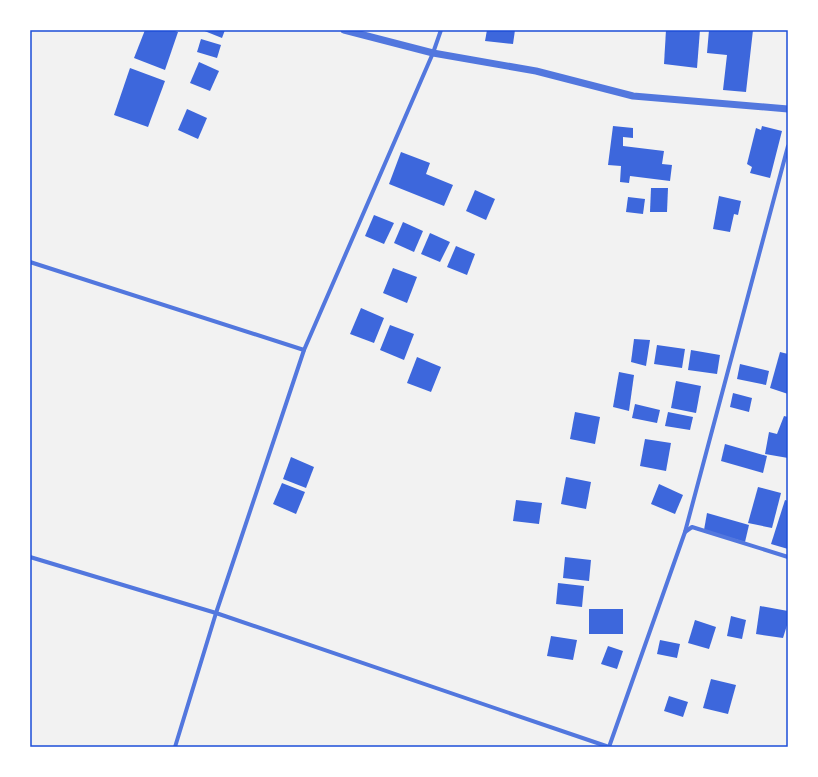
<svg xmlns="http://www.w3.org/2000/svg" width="818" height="777" font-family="Barlow,sans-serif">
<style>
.building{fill:#3d67dc}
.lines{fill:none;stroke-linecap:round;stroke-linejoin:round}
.minor{stroke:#5277de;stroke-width:4}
.tertiary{stroke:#5277de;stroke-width:7}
.neatline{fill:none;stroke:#1d4ed8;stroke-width:1.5}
</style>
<rect width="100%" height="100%" fill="#f2f2f2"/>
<g class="building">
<polygon points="145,30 172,30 178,32 165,70 134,58"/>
<polygon points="202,30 225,30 222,38"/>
<polygon points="487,30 515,30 513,44 485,41"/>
<polygon points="666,30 700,30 697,68 664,64"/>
<polygon points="709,30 753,30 746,92 723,90 727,55 707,53"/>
<polygon points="201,39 221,45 217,58 197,52"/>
<polygon points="199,62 219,71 210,91 190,83"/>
<polygon points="130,68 165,81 148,127 114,115"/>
<polygon points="187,109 207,118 198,139 178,130"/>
<polygon points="613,126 633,128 633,138 623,137 623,146 664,151 662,164 672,165 670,181 630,176 629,183 620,182 621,166 608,165"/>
<polygon points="762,126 782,131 770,178 750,173 752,167 747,164 756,128 761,130"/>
<polygon points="401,152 430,163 426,174 453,185 444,206 389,184"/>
<polygon points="651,188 668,188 667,212 650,212"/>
<polygon points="475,190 495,199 486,220 466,211"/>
<polygon points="719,196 741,201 738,215 734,214 730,232 713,229"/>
<polygon points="628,197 645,199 643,214 626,212"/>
<polygon points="374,215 394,223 384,244 365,236"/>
<polygon points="403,222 423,231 414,252 394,243"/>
<polygon points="430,233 450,242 440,262 421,254"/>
<polygon points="456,246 475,254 467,275 447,267"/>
<polygon points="393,268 417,277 407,303 383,293"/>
<polygon points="361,308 384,318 374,343 350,334"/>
<polygon points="390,325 414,334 404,360 380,350"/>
<polygon points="634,339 650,340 646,366 631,362"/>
<polygon points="657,345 685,349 682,368 654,364"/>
<polygon points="691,350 720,355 717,374 688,370"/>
<polygon points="780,352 788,354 788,394 770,388"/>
<polygon points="417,357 441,367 431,392 407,383"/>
<polygon points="740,364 769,371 766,385 737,379"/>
<polygon points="619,372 634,375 629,411 613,407"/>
<polygon points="676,381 701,386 696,413 671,408"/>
<polygon points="733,393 752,398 749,412 730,407"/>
<polygon points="635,404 660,410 657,423 632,418"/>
<polygon points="575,412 600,417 595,444 570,439"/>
<polygon points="668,412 693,417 690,430 665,426"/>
<polygon points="784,416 788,417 788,458 765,454 769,432 777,434"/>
<polygon points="645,439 671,443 666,471 640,466"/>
<polygon points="725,444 767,456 763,473 721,461"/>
<polygon points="291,457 314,467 306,488 283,479"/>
<polygon points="566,477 591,482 586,509 561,504"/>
<polygon points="282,483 305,492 296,514 273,504"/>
<polygon points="659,484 683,495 675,514 651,504"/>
<polygon points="758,487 781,493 772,528 748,523"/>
<polygon points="516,500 542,503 539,524 513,521"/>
<polygon points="785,500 788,501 788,549 771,544"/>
<polygon points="707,513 749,525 745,542 704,530"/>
<polygon points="565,557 591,560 589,581 563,578"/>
<polygon points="558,583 584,586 582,607 556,604"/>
<polygon points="760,606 788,611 788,622 783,638 756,634"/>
<rect x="589" y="609" width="34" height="25"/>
<polygon points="731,616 746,620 742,639 727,636"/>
<polygon points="695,620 716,627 709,649 688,643"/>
<polygon points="551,636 577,640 573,660 547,656"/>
<polygon points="660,640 680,644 677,658 657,654"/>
<polygon points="608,646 623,651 617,669 601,664"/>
<polygon points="711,679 736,685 728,714 703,708"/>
<polygon points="669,696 688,702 683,717 664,711"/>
</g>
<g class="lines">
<g class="minor">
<polyline points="30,262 304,350"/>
<polyline points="685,532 692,527 788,557"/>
<polyline points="30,557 216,613 609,747"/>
<polyline points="175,747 216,613 304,350 433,53 441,30"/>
<polyline points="609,747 685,532 788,146"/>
</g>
<polyline class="tertiary" points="344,30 433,53 536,71 633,96 788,109"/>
</g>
<rect width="818" height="777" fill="none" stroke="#ffffff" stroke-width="62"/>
<rect x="31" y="31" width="756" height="715" class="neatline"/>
</svg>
